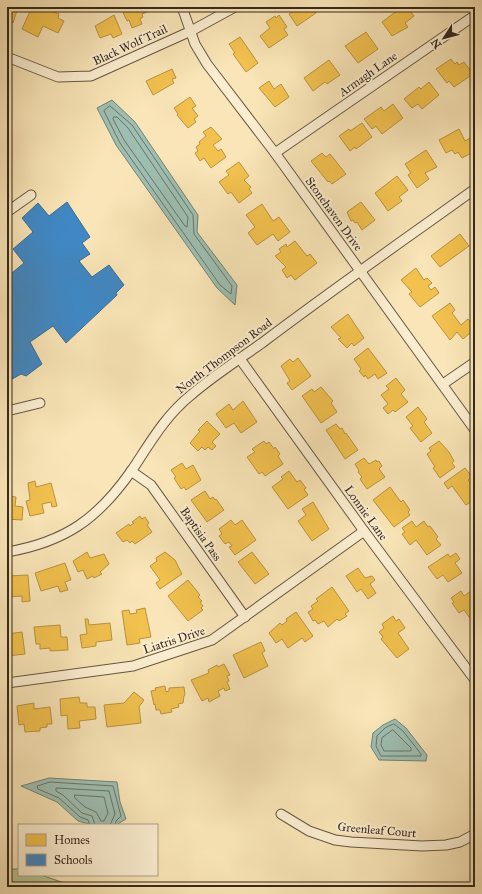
<svg xmlns="http://www.w3.org/2000/svg" width="482" height="894" font-family="'IM FELL Great Primer',serif">
<style>
.green{fill:#b7c693;stroke:#767758}
.water{fill:#9ebfb2;stroke:#748376}
.homes{fill:#f2c14e;stroke:#b9933f}
.schools{fill:#3f88c5;stroke:#3c6b93}
.lines{fill:none;stroke-linecap:round;stroke-linejoin:round}
.shore{stroke:#6a7468;stroke-width:1}
.minor-casing{stroke:#665744;stroke-width:11}
.minor{stroke:#fbeed0;stroke-width:9}
.labels{text-anchor:middle;stroke-width:4;stroke-linejoin:round;paint-order:stroke}
.street-label{font-size:12px;fill:#35281d;stroke:#fbeed0}
</style>
<rect width="100%" height="100%" fill="#f9e5b7"/>
<filter id="stains"><feTurbulence type="fractalNoise" baseFrequency=".005" numOctaves="4"/><feColorMatrix values="0 0 0 0 .2 0 0 0 0 .09 0 0 0 0 .02 0 0 0 .5 -.17"/></filter>
<radialGradient id="worn" r=".72"><stop offset=".6" stop-color="#630" stop-opacity="0"/><stop offset="1" stop-color="#630" stop-opacity=".3"/></radialGradient>
<polygon class="green" points="7,869 19,869 19,875 41,875 76,887 7,887"/>
<g class="water">
<polygon points="112,100 135,122 198,215 197,232 237,285 235,305 217,288 116,145 97,108"/>
<polygon points="395,719 406,728 427,755 426,761 379,760 371,747 373,733 383,725"/>
<polygon points="49,778 117,782 120,802 126,819 116,825 93,825 78,821 57,802 21,786"/>
</g>
<g class="homes">
<polygon points="7,7 18,7 13,23 7,22"/>
<polygon points="39,7 59,14 58,18 64,21 58,33 43,26 38,37 22,29 31,9 37,11"/>
<polygon points="123,7 145,7 147,12 142,14 143,17 140,19 142,24 132,28 129,20 127,21 121,8"/>
<polygon points="299,7 312,7 316,13 297,26 289,14"/>
<polygon points="402,7 407,7 414,16 405,23 408,27 392,36 382,22"/>
<polygon points="114,15 122,34 113,38 111,34 100,38 95,26"/>
<polygon points="279,15 287,27 284,29 288,35 269,48 260,36 270,28 266,22 275,16 276,18"/>
<polygon points="366,32 378,49 358,63 345,46"/>
<polygon points="240,37 258,63 246,72 233,54 235,53 229,44"/>
<polygon points="451,59 455,64 457,62 459,65 464,62 473,74 454,87 449,81 447,83 436,69"/>
<polygon points="329,60 340,75 327,84 325,82 313,91 304,78"/>
<polygon points="172,69 176,78 172,79 174,83 153,95 146,81"/>
<polygon points="269,81 274,89 281,84 289,97 275,107 259,88"/>
<polygon points="429,82 439,95 422,109 418,104 412,108 404,99 419,87 421,89"/>
<polygon points="190,97 196,106 192,108 198,116 194,119 196,122 188,128 177,115 178,114 174,108"/>
<polygon points="393,104 403,118 382,134 376,126 372,129 364,119 381,107 384,111"/>
<polygon points="362,123 372,137 356,149 355,147 350,151 339,136 349,129 350,131"/>
<polygon points="211,127 222,139 213,145 218,151 221,149 226,157 211,168 204,158 200,161 195,153 198,151 196,147 200,144 199,142 206,136 203,132"/>
<polygon points="459,129 465,141 470,138 475,148 475,151 462,158 458,152 455,154 452,150 446,153 439,140"/>
<polygon points="426,150 437,167 425,173 429,179 417,188 408,175 411,173 405,164"/>
<polygon points="322,153 326,157 330,154 346,174 332,184 329,181 328,182 311,161"/>
<polygon points="239,162 249,176 244,180 251,187 249,189 252,193 239,203 231,192 228,194 219,182 229,175 226,171"/>
<polygon points="397,176 408,190 399,197 402,201 388,211 375,193"/>
<polygon points="361,202 375,220 362,230 357,222 355,223 353,220 351,221 347,212"/>
<polygon points="262,204 273,221 279,217 290,232 278,241 273,234 257,245 248,233 255,227 246,215"/>
<polygon points="460,234 469,246 440,267 431,256"/>
<polygon points="295,241 307,256 310,254 317,263 295,280 291,275 287,278 282,270 286,267 275,256 281,252 279,249 286,244 287,247"/>
<polygon points="416,268 424,280 427,278 432,283 428,286 431,290 435,287 439,293 420,307 409,294 412,292 401,280"/>
<polygon points="450,303 455,310 452,313 461,325 468,319 475,327 475,329 463,339 457,332 450,340 432,316"/>
<polygon points="348,314 364,338 354,346 352,343 347,348 338,339 341,338 331,327"/>
<polygon points="368,348 387,373 378,379 375,374 368,379 365,375 364,377 359,371 361,369 354,359"/>
<polygon points="298,358 311,376 292,390 287,383 290,381 281,366 290,359 293,362"/>
<polygon points="396,378 405,390 401,394 408,402 395,412 393,410 388,414 383,408 388,404 381,395 389,389 386,386"/>
<polygon points="321,387 333,401 331,403 337,412 321,423 302,396 312,389 314,392"/>
<polygon points="243,401 257,422 241,433 234,423 226,428 216,414 229,404 233,410"/>
<polygon points="418,407 427,419 424,422 432,433 421,442 410,428 413,426 406,417"/>
<polygon points="207,421 220,434 212,442 216,446 212,450 208,447 205,450 202,447 198,451 190,443 200,431 198,430"/>
<polygon points="336,424 340,429 342,428 345,434 346,433 358,450 345,459 326,430"/>
<polygon points="264,441 266,444 269,442 274,449 275,447 280,454 278,456 283,464 265,476 262,472 259,474 247,457 255,452 252,449"/>
<polygon points="439,441 449,452 454,461 452,463 455,467 440,478 433,468 435,467 427,454 431,451 429,448"/>
<polygon points="364,458 369,464 376,460 377,462 379,461 382,466 379,469 385,477 367,489 360,479 362,477 358,472 359,471 355,464"/>
<polygon points="182,463 186,469 193,465 201,480 186,490 184,487 181,489 174,478 176,477 171,470"/>
<polygon points="465,468 472,477 468,480 475,489 475,499 466,505 452,486 448,489 444,483"/>
<polygon points="289,471 297,482 300,480 306,488 304,489 308,495 288,509 272,487 283,479 281,477"/>
<polygon points="35,481 36,487 51,483 57,506 52,507 51,502 42,504 44,513 30,516 26,501 30,500 28,483"/>
<polygon points="390,487 401,502 403,500 410,510 408,512 410,515 394,527 373,500"/>
<polygon points="205,491 210,499 213,497 215,500 216,499 224,510 207,522 191,500"/>
<polygon points="7,496 16,497 15,506 23,507 22,520 7,519"/>
<polygon points="313,502 329,529 312,541 298,521 306,515 302,509"/>
<polygon points="140,516 142,519 145,517 149,523 147,525 152,532 135,544 132,541 130,543 127,540 123,542 116,533 129,524 130,526 134,523 132,522"/>
<polygon points="231,520 235,525 242,520 256,540 235,555 229,547 232,546 229,542 225,544 219,536 222,534 219,529"/>
<polygon points="412,521 416,527 424,521 428,527 430,526 438,537 436,539 441,545 427,555 416,540 410,545 402,534 405,532 402,528"/>
<polygon points="87,552 90,558 104,554 109,564 100,572 102,574 94,578 93,576 87,579 83,570 78,572 73,561"/>
<polygon points="165,552 175,560 182,574 160,589 156,583 160,580 150,566 157,561 156,558"/>
<polygon points="252,552 269,574 255,584 238,562"/>
<polygon points="456,553 460,559 455,563 462,573 448,582 443,575 437,579 428,567 448,554 450,557"/>
<polygon points="65,563 71,580 65,582 68,590 60,592 58,586 41,591 35,573"/>
<polygon points="358,568 365,578 372,576 375,580 370,584 376,593 368,599 361,589 357,592 346,576"/>
<polygon points="28,575 30,601 22,602 22,596 7,597 7,576"/>
<polygon points="188,580 200,595 198,597 202,601 200,602 203,606 201,608 203,610 188,621 168,596"/>
<polygon points="332,587 349,611 345,614 347,616 339,621 337,619 328,627 324,621 318,624 315,620 313,621 308,612 313,609 311,606 318,601 316,599"/>
<polygon points="475,588 475,619 472,621 464,610 459,613 452,603 454,602 451,598 461,591 464,596"/>
<polygon points="145,608 151,637 139,639 140,643 127,645 122,611 129,610 130,614 137,613 136,610"/>
<polygon points="296,612 313,636 305,642 302,638 288,648 282,639 276,643 269,633 280,623 282,625 287,621 286,619"/>
<polygon points="393,616 396,621 399,619 405,628 398,633 409,649 397,658 381,639 383,637 379,632 384,628 382,624"/>
<polygon points="85,619 88,619 89,625 110,623 112,640 96,642 96,646 82,648 80,635 87,634"/>
<polygon points="60,625 61,637 67,637 68,650 50,651 50,648 40,649 40,644 36,644 34,627"/>
<polygon points="22,632 25,654 7,656 7,634"/>
<polygon points="261,642 265,651 262,653 268,666 244,678 233,655"/>
<polygon points="224,664 230,675 227,676 229,681 227,682 230,689 225,691 224,688 218,691 220,696 209,702 208,698 202,701 191,680 209,673 208,670 217,665 218,667"/>
<polygon points="165,686 166,692 169,691 169,688 184,687 185,695 184,696 183,703 178,704 179,707 171,709 172,712 161,714 160,710 156,710 155,704 154,705 151,691 156,690 155,688"/>
<polygon points="134,692 144,700 139,707 141,723 107,727 104,705 124,703"/>
<polygon points="79,697 80,703 87,703 87,707 95,707 96,719 79,721 80,728 68,729 67,715 61,716 60,699"/>
<polygon points="34,703 34,709 50,707 52,724 47,724 47,727 40,728 40,731 25,732 24,724 19,725 17,706"/>
</g>
<polygon class="schools" points="67,202 90,237 82,243 90,254 79,261 92,277 109,265 124,285 116,293 117,295 66,343 53,326 30,342 42,364 26,376 21,374 7,382 7,277 24,263 13,249 33,232 22,218 38,203 49,216"/>
<g class="lines">
<g class="shore">
<polygon points="110,106 132,125 193,215 194,234 232,286 231,294 220,285 120,143 104,111"/>
<polygon points="114,117 117,117 128,128 188,217 187,227 185,226 124,140 113,119"/>
<polygon points="394,724 403,731 421,754 421,756 381,756 376,746 377,736 385,728"/>
<polygon points="393,730 411,748 411,751 384,751 381,745 382,738"/>
<polygon points="75,795 104,797 108,813 104,821 101,821 96,812 85,807 75,798"/>
<polyline points="90,825 88,820 80,817 59,798 38,789 37,786 50,782 113,786 121,816 116,821 115,825"/>
<polyline points="95,825 92,816 82,813 63,795 56,791 56,788 109,791 115,814 110,825"/>
</g>
<g class="minor-casing">
<g id="minor">
<polyline points="182,7 195,44 207,64 275,153 475,430"/>
<polyline points="7,57 58,77 91,76 191,31 235,7"/>
<polyline points="275,153 471,18 475,18"/>
<polyline points="7,212 31,195"/>
<polyline points="240,359 364,531 475,680"/>
<polyline points="443,384 475,362"/>
<polyline points="7,411 40,403"/>
<polyline points="131,471 151,485 245,617"/>
<path d="M 7,552 C 65,542 98,519 132,470 C 150,443 165,416 191,395 C 213,376 238,360 262,343 C 332,290 404,240 475,189"/>
<polyline points="7,683 133,666 212,640 364,531"/>
<polyline points="281,814 309,831 335,840 351,842 422,846 446,845 460,842 475,834"/>
</g>
</g>
<use href="#minor" class="minor"/>
</g>
<g class="labels">
<g class="street-label">
<text transform="translate(130 45) rotate(-25)" y="4">Black Wolf Trail</text>
<text transform="translate(368 74) rotate(-35)" y="4">Armagh Lane</text>
<text transform="translate(334 214) rotate(54)" y="4">Stonehaven Drive</text>
<text transform="translate(224 356) rotate(-37)" y="4">North Thompson Road</text>
<text transform="translate(366 513) rotate(54)" y="4">Lonnie Lane</text>
<text transform="translate(201 534) rotate(55)" y="4">Baptisia Pass</text>
<text transform="translate(174 640) rotate(-18)" y="4">Liatris Drive</text>
<text transform="translate(377 830) rotate(5)" y="4">Greenleaf Court</text>
</g>
</g>
<rect width="482" height="894" fill="none" stroke="#f9e5b7" stroke-width="24"/>
<rect x="8" y="8" width="466" height="878" fill="none" stroke="#35281d" stroke-width="2"/>
<rect x="12" y="12" width="458" height="870" fill="none" stroke="#35281d"/>
<rect x="18" y="824" width="140" height="52" fill="#fbeed0" stroke="#ac9f88"/>
<rect x="26" y="834" width="20" height="12" fill="#f2c14e" stroke="#ac9f88"/>
<text x="54" y="844" font-size="12" fill="#35281d">Homes</text>
<rect x="26" y="854" width="20" height="12" fill="#3f88c5" stroke="#ac9f88"/>
<text x="54" y="864" font-size="12" fill="#35281d">Schools</text>
<g transform="translate(444 38) rotate(234)" stroke="#fbeed0" stroke-width="3" paint-order="stroke">
<path d="M0-3L7 15L0 10L-7 15Z" fill="#35281d"/>
<text y="-6" font-size="11" font-weight="bold" text-anchor="middle" fill="#35281d">N</text>
</g>
<rect width="100%" height="100%" filter="url(#stains)"/>
<rect width="100%" height="100%" fill="url(#worn)"/>
</svg>
